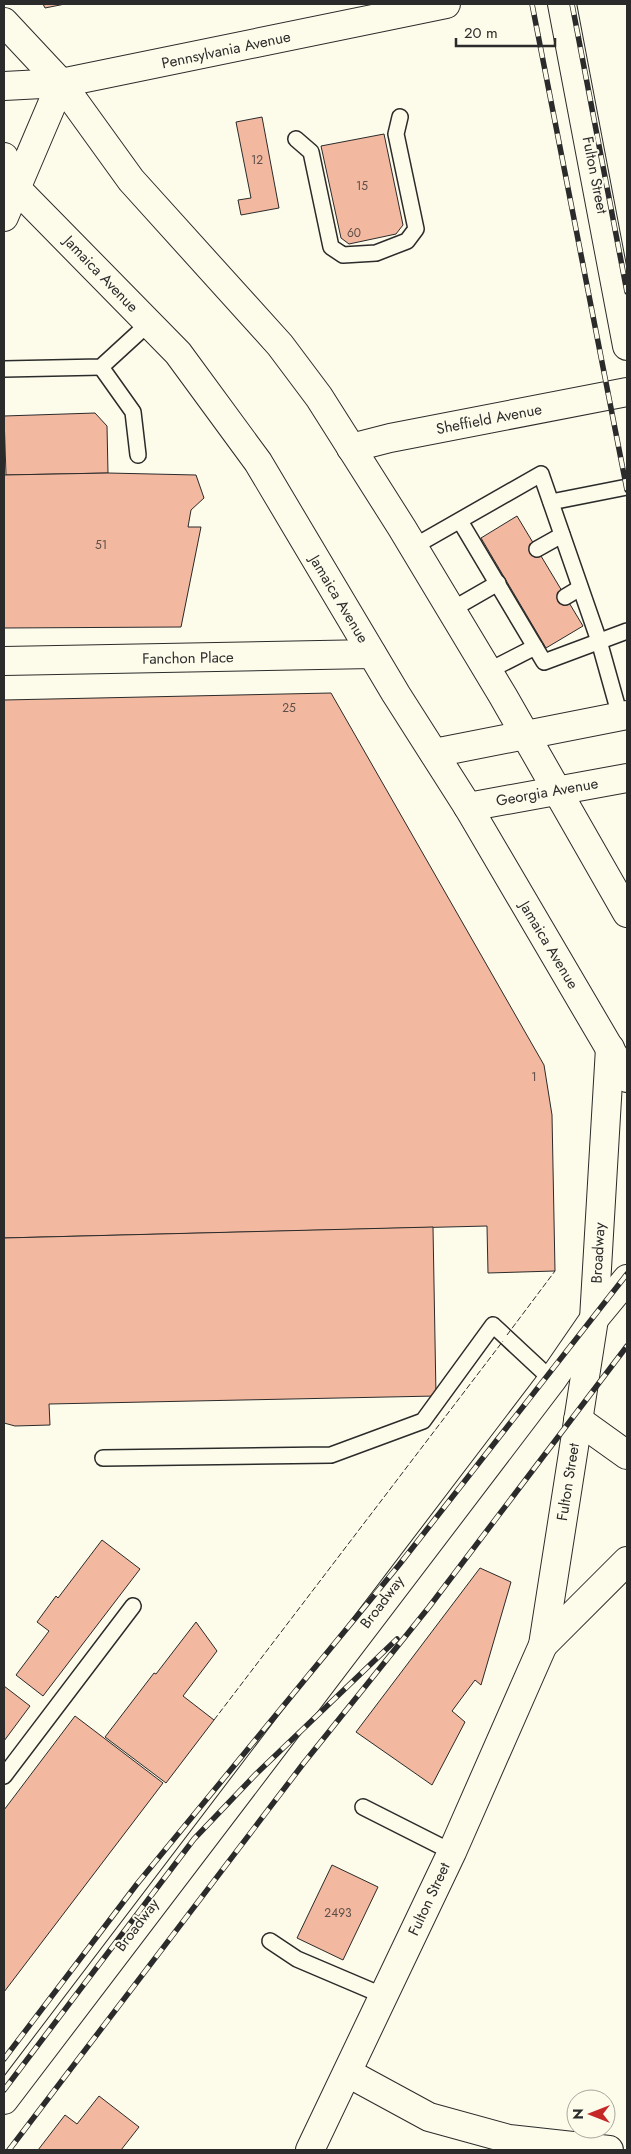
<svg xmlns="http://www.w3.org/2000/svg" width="631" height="2154" font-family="Jost,sans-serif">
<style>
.building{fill:#f2b8a0;stroke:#2b2b2b}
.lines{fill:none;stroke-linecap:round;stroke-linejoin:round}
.service-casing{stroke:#2b2b2b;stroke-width:18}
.minor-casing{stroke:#2b2b2b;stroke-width:30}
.secondary-casing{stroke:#2b2b2b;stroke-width:30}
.primary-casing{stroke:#2b2b2b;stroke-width:30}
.motorway-casing{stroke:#2b2b2b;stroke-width:30}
.service{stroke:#fdfbea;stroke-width:15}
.minor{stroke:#fdfbea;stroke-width:28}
.secondary{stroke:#fdfbea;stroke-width:28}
.primary{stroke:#fdfbea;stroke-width:28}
.motorway{stroke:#fdfbea;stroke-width:28}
.rail-casing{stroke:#2b2b2b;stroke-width:5.5}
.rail{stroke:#fdfbea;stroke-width:4;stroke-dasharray:11;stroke-linecap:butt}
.fence{stroke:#2b2b2b;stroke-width:1;stroke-dasharray:6 2.5;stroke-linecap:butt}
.labels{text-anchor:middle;stroke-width:4;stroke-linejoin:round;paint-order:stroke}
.number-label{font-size:12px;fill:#5d4e48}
.street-label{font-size:15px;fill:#2b2b2b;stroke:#fdfbea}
</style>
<rect width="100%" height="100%" fill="#fdfbea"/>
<g class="building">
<polygon points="43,4 65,4 45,8"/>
<polygon points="262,117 279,208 241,215 238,200 251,198 236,122"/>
<polygon points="384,134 403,225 396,234 349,244 341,238 321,146"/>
<polygon points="95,413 107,426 108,473 6,475 4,416"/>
<polygon points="108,473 196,475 204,498 191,510 188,527 201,527 181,627 4,628 4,475"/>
<polygon points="517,516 583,626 546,648 481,538"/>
<polygon points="331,693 544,1065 552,1115 555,1271 488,1273 487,1226 4,1238 4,700"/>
<polygon points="433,1227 436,1396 49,1404 50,1425 15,1426 4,1423 4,1238"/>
<polygon points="102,1540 140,1569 43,1696 16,1675 49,1631 37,1622 56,1596 58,1598"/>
<polygon points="480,1568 511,1582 481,1685 475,1680 452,1711 465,1722 432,1785 356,1732"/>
<polygon points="196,1622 217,1651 183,1696 214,1720 166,1783 105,1737 154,1673 156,1674"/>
<polygon points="4,1686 30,1706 4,1741"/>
<polygon points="75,1716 163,1783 4,1992 4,1810"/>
<polygon points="332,1865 378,1887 343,1960 297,1938"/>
<polygon points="99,2096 139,2127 121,2150 38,2150 65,2115 77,2124"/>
</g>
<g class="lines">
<g class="service-casing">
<g id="service">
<polyline points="296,139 311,152 331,247 343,255 376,253 407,241 416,229 396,134 400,117"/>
<polyline points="101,367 133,412 138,455"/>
<polyline points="4,369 101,367 149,323"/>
<polyline points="551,502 627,487"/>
<polyline points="460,521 544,662 627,631"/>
<polyline points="413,547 541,474 599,641 620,716"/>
<polyline points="537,549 562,535"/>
<polyline points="565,597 580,588"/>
<polyline points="451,610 498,583"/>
<polyline points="488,671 535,647"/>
<polyline points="103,1458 331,1455 423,1421 493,1325 552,1380"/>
<polyline points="4,1776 133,1606"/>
<polyline points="363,1807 452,1852"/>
<polyline points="270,1941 297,1959 384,1996"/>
</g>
</g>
<g class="minor-casing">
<g id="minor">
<polyline points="351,448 390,438 627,392"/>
<polyline points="4,661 372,654"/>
<polyline points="434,753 627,715"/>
<polyline points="468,807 627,778"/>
<polyline points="348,2073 429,2117 509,2139 609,2150"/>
</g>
</g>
<g class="secondary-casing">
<g id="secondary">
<polyline points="4,22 61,83"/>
<polyline points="578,1420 627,1455"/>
<polyline points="543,1645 627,1561"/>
<polyline points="310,2150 452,1852 543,1645 594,1319"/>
</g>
</g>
<g class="primary-casing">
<g id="primary">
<polyline points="562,4 627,346"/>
<polyline points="61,83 131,180 280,345 319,397 402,528 503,696 627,913"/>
<polyline points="4,86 61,83 446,4"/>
<polyline points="4,157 17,189 178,353 258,462 396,694 468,807 627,1078"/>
<polyline points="4,217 61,83"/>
<polyline points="594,1319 610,1048"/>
<polyline points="4,2100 552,1380 594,1319 627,1279"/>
</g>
</g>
<g class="motorway-casing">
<polyline id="motorway" points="4,186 17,189"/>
</g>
<use href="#service" class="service"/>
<use href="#minor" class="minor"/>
<use href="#secondary" class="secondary"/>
<use href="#primary" class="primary"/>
<use href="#motorway" class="motorway"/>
<g class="rail-casing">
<g id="rail">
<polyline points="532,4 627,490"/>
<polyline points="572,4 627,292"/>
<polyline points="4,2059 137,1884 399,1565 627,1274"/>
<polyline points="4,2090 194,1839 256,1774 397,1639"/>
<polyline points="9,2150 303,1764 429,1607 627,1346"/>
</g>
</g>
<use href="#rail" class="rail"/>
<g class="fence">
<polyline points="507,1335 555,1271"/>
<polyline points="214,1720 503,1341"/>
</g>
</g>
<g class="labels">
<g class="number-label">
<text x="257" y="164">12</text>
<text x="362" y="190">15</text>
<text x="354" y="237">60</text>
<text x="101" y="549">51</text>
<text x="289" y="712">25</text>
<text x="534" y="1081">1</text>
<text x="338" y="1917">2493</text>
</g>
<g class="street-label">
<text transform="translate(226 50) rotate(-12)" y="5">Pennsylvania Avenue</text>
<text transform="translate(595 175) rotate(79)" y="5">Fulton Street</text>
<text transform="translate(101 274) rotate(46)" y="5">Jamaica Avenue</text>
<text transform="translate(489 419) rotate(-11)" y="5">Sheffield Avenue</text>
<text transform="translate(339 599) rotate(59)" y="5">Jamaica Avenue</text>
<text transform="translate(188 658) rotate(-1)" y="5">Fanchon Place</text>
<text transform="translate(547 792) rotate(-10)" y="5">Georgia Avenue</text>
<text transform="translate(549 945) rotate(59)" y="5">Jamaica Avenue</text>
<text transform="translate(598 1253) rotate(-87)" y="5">Broadway</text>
<text transform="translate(568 1482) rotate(-81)" y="5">Fulton Street</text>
<text transform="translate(382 1602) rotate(-53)" y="5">Broadway</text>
<text transform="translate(429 1899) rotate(-65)" y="5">Fulton Street</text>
<text transform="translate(137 1925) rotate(-53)" y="5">Broadway</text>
</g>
</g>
<rect width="631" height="2154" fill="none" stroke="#2b2b2b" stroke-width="10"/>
<g transform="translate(591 2114) rotate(270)"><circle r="24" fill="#fdfbea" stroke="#a9a89e"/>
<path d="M0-4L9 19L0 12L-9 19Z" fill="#c62828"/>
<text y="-8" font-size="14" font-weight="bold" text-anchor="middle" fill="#2b2b2b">N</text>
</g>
<path d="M456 38v8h99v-8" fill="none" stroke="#2b2b2b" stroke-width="2.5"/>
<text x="464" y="38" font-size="15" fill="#2b2b2b" stroke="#fdfbea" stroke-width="4" paint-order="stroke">20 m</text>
</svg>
